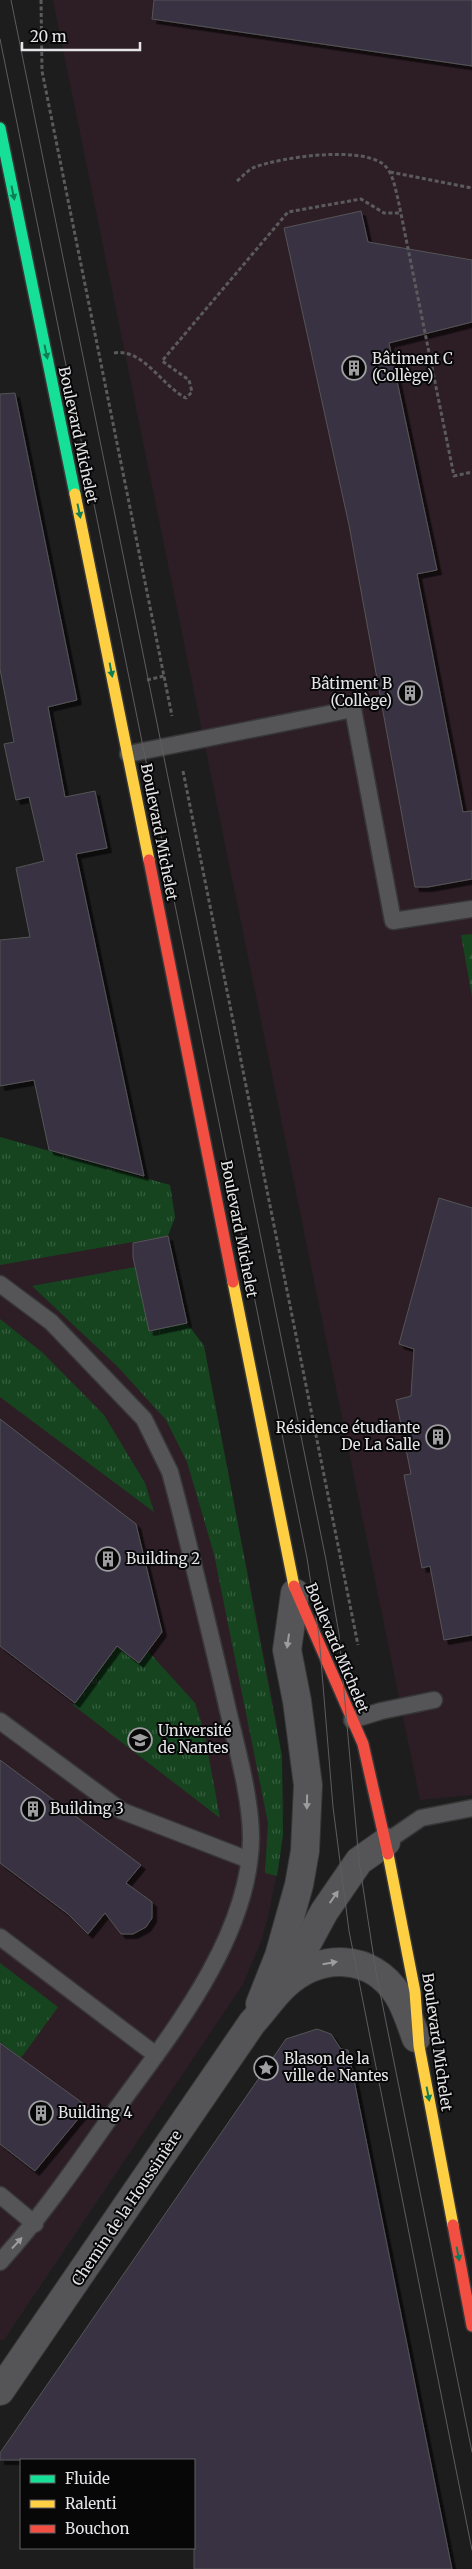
<svg xmlns="http://www.w3.org/2000/svg" width="472" height="2569" font-family="Merriweather,serif">
<style>
.education{fill:#2d1e25}
.grass{fill:url(#grass-tufts)}
.forest{fill:url(#forest-firs)}
.building{fill:#373242;stroke:#555556;filter:url(#shadow)}
.lines{fill:none;stroke-linecap:round;stroke-linejoin:round}
.lane-casing{stroke:#373738;stroke-width:19}
.street-casing{stroke:#373738;stroke-width:30}
.fast-casing{stroke:#373738;stroke-width:14}
.slow-casing{stroke:#373738;stroke-width:14}
.jam-casing{stroke:#373738;stroke-width:14}
.path{stroke:#5b5a5c;stroke-width:3;stroke-dasharray:4 2.5;stroke-linecap:butt}
.lane{stroke:#555557;stroke-width:16}
.street{stroke:#555557;stroke-width:28}
.fast{stroke:#16e098;stroke-width:11}
.slow{stroke:#ffcf43;stroke-width:11}
.jam{stroke:#f24e42;stroke-width:11}
.tram{stroke:#5d5c5e;stroke-width:1}
.oneway{fill:#0f7e57}
.oneway2{fill:#9d9c9f}
.labels{text-anchor:middle;stroke-width:4;stroke-linejoin:round;paint-order:stroke}
.poi-label{font-size:15px;fill:#e5e4e7;stroke:#070708;text-anchor:start}
.street-label{font-size:15px;fill:#e5e4e7;stroke:#070708}
</style>
<defs>
<pattern id="grass-tufts" width="24" height="20" patternUnits="userSpaceOnUse" patternTransform="scale(1.25)"><rect width="24" height="20" fill="#15441f"/><path d="M3 7l-1-3M5 7V3M7 7l1-3M15 17l-1-3M17 17v-4M19 17l1-3" fill="none" stroke="#375f40"/></pattern>
<pattern id="forest-firs" width="22" height="20" patternUnits="userSpaceOnUse" patternTransform="scale(1.25)"><rect width="22" height="20" fill="#15441f"/><path d="M5 1l3.5 6h-7zM16 11l3.5 6h-7z" fill="#375f40"/></pattern>
<filter id="shadow"><feDropShadow dx="4.5" dy="4.5" stdDeviation="0" flood-color="#0009"/></filter>
</defs>
<rect width="100%" height="100%" fill="#1d1d1e"/>
<g class="education">
<polygon points="53,0 472,0 472,1795 420,1800"/>
<polygon points="0,1137 170,1185 175,1217 168,1236 187,1323 204,1346 277,1724 284,1803 280,1858 269,1912 262,1939 243,1984 4,2340 0,2340"/>
</g>
<g class="grass">
<polygon points="0,1137 170,1185 175,1217 168,1236 0,1265"/>
<polygon points="135,1267 149,1331 187,1323 204,1346 282,1756 283,1835 277,1876 265,1873 268,1823 214,1554 187,1462 166,1420 118,1367 32,1286"/>
<polygon points="0,1319 43,1353 104,1415 145,1483 154,1512 0,1397"/>
<polygon points="117,1646 138,1663 148,1651 195,1703 204,1731 220,1818 73,1705"/>
<polygon points="0,1963 58,2007 21,2058 0,2042"/>
</g>
<polygon class="forest" points="472,934 472,997 461,935"/>
<g class="building">
<polygon points="154,0 472,0 472,66 152,19"/>
<polygon points="361,211 368,242 472,260 472,322 389,343 437,570 417,574 463,812 472,811 472,879 428,887 415,887 349,525 284,228"/>
<polygon points="15,393 77,700 48,707 65,797 95,791 107,848 76,854 144,1176 49,1150 34,1080 0,1086 0,940 30,937 16,868 44,861 29,797 16,800 4,744 14,742 0,669 0,394"/>
<polygon points="439,1198 472,1208 472,1635 444,1640 430,1566 422,1568 404,1475 411,1474 396,1400 411,1396 414,1349 399,1344"/>
<polygon points="168,1236 187,1323 149,1331 133,1257 133,1243"/>
<polygon points="0,1419 136,1524 162,1632 139,1663 117,1646 75,1703 0,1646"/>
<polygon points="0,1760 141,1865 126,1883 152,1902 152,1918 146,1927 133,1934 121,1934 105,1913 88,1934 68,1914 0,1863"/>
<polygon points="317,2029 331,2034 341,2049 348,2050 452,2569 194,2569 194,2460 0,2460 0,2453 286,2039"/>
<polygon points="0,2043 88,2107 35,2171 0,2144"/>
</g>
<g class="lines">
<g class="lane-casing">
<g id="lane">
<polyline points="128,754 353,709 393,921 472,909"/>
<path d="M 0,1284 L 51,1322 L 144,1419 L 170,1472 L 180,1510 C 196,1575 212,1640 227,1706 C 236,1745 251,1798 251,1838 C 250,1938 169,2037 112,2115 C 76,2166 42,2216 0,2262"/>
<polyline points="352,1720 381,1711 434,1700"/>
<polyline points="0,1721 122,1811 249,1860"/>
<polyline points="386,1842 421,1818 472,1808"/>
<polyline points="0,1937 156,2055"/>
<polyline points="0,2195 35,2224"/>
</g>
</g>
<g class="street-casing">
<g id="street">
<polyline points="285,1984 324,1912 359,1861 386,1842"/>
<polyline points="260,2004 279,1956 299,1885 305,1851 308,1785 297,1701 287,1650 295,1593"/>
<path d="M 0,2391 L 252,2023 C 263,2011 273,1996 285,1985 C 320,1953 371,1953 398,1995 C 406,2008 411,2024 416,2038"/>
</g>
</g>
<g class="fast-casing">
<polyline id="fast" points="0,128 75,494"/>
</g>
<g class="slow-casing">
<g id="slow">
<polyline points="75,494 149,860"/>
<polyline points="233,1282 294,1586"/>
<polyline points="388,1854 415,1992 419,2046 453,2225"/>
</g>
</g>
<g class="jam-casing">
<g id="jam">
<polyline points="149,860 233,1282"/>
<polyline points="294,1586 363,1744 388,1854"/>
<polyline points="453,2225 472,2326"/>
</g>
</g>
<g class="path">
<polyline points="41,0 42,71 172,716"/>
<polyline points="390,172 472,188"/>
<path d="M 237,181 C 243,176 249,169 255,167 C 283,157 358,146 383,164 C 393,172 395,188 398,199 L 454,476 L 472,472"/>
<path d="M 114,353 C 143,348 162,386 186,398 L 192,392 L 189,380 L 162,361 L 288,212 L 361,199 L 384,213 L 401,213"/>
<polyline points="147,680 164,676"/>
<polyline points="183,771 358,1645"/>
</g>
<use href="#lane" class="lane"/>
<use href="#street" class="street"/>
<use href="#fast" class="fast"/>
<use href="#slow" class="slow"/>
<use href="#jam" class="jam"/>
<g class="tram">
<polyline points="11,0 326,1560 339,1634 359,1861 376,1972 472,2452"/>
<polyline points="0,39 307,1558 319,1636 333,1807 349,1931 472,2550"/>
</g>
</g>
<defs><path id="oneway-solid" d="M-6-.8H1V-3.2L6.5 0L1 3.2V.8H-6Z" transform="scale(1.25)"/></defs>
<g class="oneway">
<use href="#oneway-solid" transform="translate(13 193) rotate(78)"/>
<use href="#oneway-solid" transform="translate(46 352) rotate(78)"/>
<use href="#oneway-solid" transform="translate(79 511) rotate(78)"/>
<use href="#oneway-solid" transform="translate(111 670) rotate(79)"/>
<use href="#oneway-solid" transform="translate(428 2094) rotate(79)"/>
<use href="#oneway-solid" transform="translate(458 2254) rotate(79)"/>
</g>
<g class="oneway2">
<use href="#oneway-solid" transform="translate(288 1641) rotate(98)"/>
<use href="#oneway-solid" transform="translate(307 1802) rotate(91)"/>
<use href="#oneway-solid" transform="translate(334 1897) rotate(-55)"/>
<use href="#oneway-solid" transform="translate(330 1963) rotate(-10)"/>
<use href="#oneway-solid" transform="translate(17 2243) rotate(-47)"/>
</g>
<defs>
<g id="building-ring" transform="scale(1.25)"><circle r="9.5" fill="#070708" stroke="#9f9ea1" stroke-width="1.5"/><path d="M-4-6H4V6H1V3H-1V6H-4ZM-2.5-4.3h1.7v1.8h-1.7ZM.8-4.3h1.7v1.8H.8ZM-2.5-1h1.7V.8h-1.7ZM.8-1h1.7V.8H.8Z" fill="#9f9ea1"/></g>
<g id="university-ring" transform="scale(1.25)"><circle r="9.5" fill="#070708" stroke="#9f9ea1" stroke-width="1.5"/><path d="M0-5L7-2L0 1L-7-2ZM-4 1L0 2.5L4 1V4Q0 6-4 4Z" fill="#9f9ea1"/></g>
<g id="sight-ring" transform="scale(1.25)"><circle r="9.5" fill="#070708" stroke="#9f9ea1" stroke-width="1.5"/><path d="M0-6L1.8-2.2L6-1.7L2.9 1.2L3.7 5.4L0 3.3L-3.7 5.4L-2.9 1.2L-6-1.7L-1.8-2.2Z" fill="#9f9ea1"/></g>
</defs>
<g fill-rule="evenodd">
<use href="#building-ring" x="354" y="368"/>
<use href="#building-ring" x="410" y="693"/>
<use href="#building-ring" x="438" y="1437"/>
<use href="#building-ring" x="108" y="1559"/>
<use href="#university-ring" x="140" y="1740"/>
<use href="#building-ring" x="33" y="1809"/>
<use href="#sight-ring" x="266" y="2068"/>
<use href="#building-ring" x="41" y="2113"/>
</g>
<g class="labels">
<g class="poi-label">
<text x="372" y="364">Bâtiment C<tspan x="372" dy="17">(Collège)</tspan></text>
<text x="392" y="689" text-anchor="end">Bâtiment B<tspan x="392" dy="17">(Collège)</tspan></text>
<text x="420" y="1433" text-anchor="end">Résidence étudiante<tspan x="420" dy="17">De La Salle</tspan></text>
<text x="126" y="1564">Building 2</text>
<text x="158" y="1736">Université<tspan x="158" dy="17">de Nantes</tspan></text>
<text x="50" y="1814">Building 3</text>
<text x="284" y="2064">Blason de la<tspan x="284" dy="17">ville de Nantes</tspan></text>
<text x="58" y="2118">Building 4</text>
</g>
<g class="street-label">
<text transform="translate(78 435) rotate(78)" y="5">Boulevard Michelet</text>
<text transform="translate(159 832) rotate(79)" y="5">Boulevard Michelet</text>
<text transform="translate(239 1229) rotate(79)" y="5">Boulevard Michelet</text>
<text transform="translate(337 1648) rotate(67)" y="5">Boulevard Michelet</text>
<text transform="translate(437 2042) rotate(82)" y="5">Boulevard Michelet</text>
<text transform="translate(127 2208) rotate(-56)" y="5">Chemin de la Houssinière</text>
</g>
</g>
<rect x="20" y="2459" width="175" height="90" fill="#070708" stroke="#605f61"/>
<rect x="30" y="2475" width="25" height="8" fill="#16e098" stroke="#605f61"/>
<text x="65" y="2484" font-size="15" fill="#e5e4e7">Fluide</text>
<rect x="30" y="2500" width="25" height="8" fill="#ffcf43" stroke="#605f61"/>
<text x="65" y="2509" font-size="15" fill="#e5e4e7">Ralenti</text>
<rect x="30" y="2525" width="25" height="8" fill="#f24e42" stroke="#605f61"/>
<text x="65" y="2534" font-size="15" fill="#e5e4e7">Bouchon</text>
<path d="M22 42v8h118v-8" fill="none" stroke="#e5e4e7" stroke-width="2.5"/>
<text x="30" y="42" font-size="15" fill="#e5e4e7" stroke="#070708" stroke-width="4" paint-order="stroke">20 m</text>
</svg>
